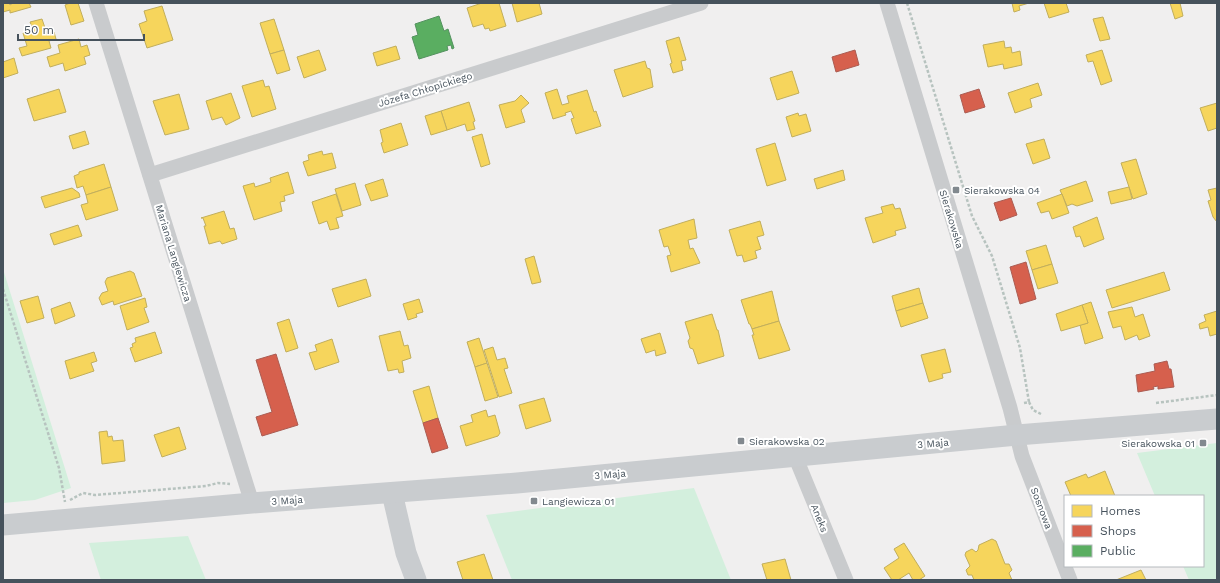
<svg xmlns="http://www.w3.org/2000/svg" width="1220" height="583" font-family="'Work Sans',sans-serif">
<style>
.green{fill:#d3efdd}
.homes{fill:#f6d55c;stroke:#c1ae5c}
.shops{fill:#d6604d;stroke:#ab5c52}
.public{fill:#5aae61;stroke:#549260}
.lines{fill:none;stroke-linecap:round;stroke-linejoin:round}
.path{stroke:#b7c3bf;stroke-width:2.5;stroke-dasharray:3 2;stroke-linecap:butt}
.street{stroke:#c9cbcd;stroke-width:15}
.secondary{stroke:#c9cccf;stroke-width:21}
.poi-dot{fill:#82898f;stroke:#fff;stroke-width:1.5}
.labels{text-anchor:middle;stroke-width:4;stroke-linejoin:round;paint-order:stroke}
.street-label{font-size:10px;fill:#46525c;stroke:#fff}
.poi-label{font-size:10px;fill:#46525c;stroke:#fff;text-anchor:start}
</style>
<rect width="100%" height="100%" fill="#f0efef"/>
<g class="green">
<polygon points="3,269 71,488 35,500 3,503"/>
<polygon points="1217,443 1217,580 1189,580 1183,566 1203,566 1203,496 1155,496 1137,453"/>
<polygon points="694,488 731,580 512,580 486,515"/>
<polygon points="188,536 206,580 101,580 89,543"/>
</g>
<g class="homes">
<polygon points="3,3 9,3 10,5 13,3 29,3 31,7 10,13 10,10 3,12"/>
<polygon points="70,3 78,3 84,21 71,25 65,5"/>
<polygon points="482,3 499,3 506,26 490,31 489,28 485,29 483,24 473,27 467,8"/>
<polygon points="512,3 539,3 542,14 517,22"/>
<polygon points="1012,3 1029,3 1019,6 1020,10 1014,12"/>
<polygon points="1044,3 1066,3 1069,12 1049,18"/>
<polygon points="1170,3 1180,3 1183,16 1175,19"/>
<polygon points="162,6 173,40 147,48 139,24 147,21 144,11"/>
<polygon points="1103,17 1110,39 1100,41 1093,19"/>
<polygon points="42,19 47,34 54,32 56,39 49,41 51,48 22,56 19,48 27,46 23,33 33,29 30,22"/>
<polygon points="274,19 284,50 270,54 260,23"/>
<polygon points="679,37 686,60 681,61 683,70 673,73 670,64 672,63 666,41"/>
<polygon points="79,39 81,47 87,45 90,55 84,57 86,64 65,71 63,63 50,67 47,57 60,53 58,45"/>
<polygon points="1004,41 1005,48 1011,47 1012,53 1020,51 1022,65 1004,69 1003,64 988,67 983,45"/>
<polygon points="396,46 400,59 377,66 373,53"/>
<polygon points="284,50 290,70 277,74 270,54"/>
<polygon points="319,50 326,70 304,78 297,57"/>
<polygon points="1102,50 1112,81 1101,85 1093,61 1088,62 1086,55"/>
<polygon points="14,58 18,73 3,78 3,62"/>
<polygon points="645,61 647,68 650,69 653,87 623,97 614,70"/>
<polygon points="792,71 799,93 777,100 770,78"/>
<polygon points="263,80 265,87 269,86 276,109 252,117 242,86"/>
<polygon points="1038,83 1042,95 1030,99 1032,107 1015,113 1008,93"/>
<polygon points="59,89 66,112 34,121 27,99"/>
<polygon points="557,89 562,105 569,103 567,96 587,90 594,112 596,111 601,126 576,134 571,119 574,118 571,111 565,113 566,115 553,119 545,93"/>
<polygon points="231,93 240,118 226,125 222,117 212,120 206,101"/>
<polygon points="179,94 189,129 165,135 153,101"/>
<polygon points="521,95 529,103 521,110 525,122 506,128 499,105 515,101"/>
<polygon points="469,102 475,121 473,122 475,129 467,131 465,124 447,130 441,111"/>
<polygon points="1217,103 1217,128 1208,131 1200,108"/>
<polygon points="441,111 447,130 431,135 425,116"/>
<polygon points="798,113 799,116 806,114 811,131 792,137 786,117"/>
<polygon points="401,123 408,145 384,153 381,143 383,142 380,130"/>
<polygon points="85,131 89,144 73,149 69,136"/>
<polygon points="482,134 490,164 481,167 472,137"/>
<polygon points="1044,139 1050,158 1033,164 1026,144"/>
<polygon points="775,143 786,180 767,186 756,149"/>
<polygon points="322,151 323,155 332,153 336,168 308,176 303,162 309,160 308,155"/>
<polygon points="1136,159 1147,194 1133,199 1121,163"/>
<polygon points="104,164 111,187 86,195 83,186 77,188 74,176 79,174 79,172"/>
<polygon points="843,170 845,180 817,189 814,179"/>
<polygon points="288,172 294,193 284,196 285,201 280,202 282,211 254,220 243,186 254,183 255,187 271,182 270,178"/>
<polygon points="383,179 388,196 371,201 365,185"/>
<polygon points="1086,181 1093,201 1077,206 1072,204 1067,206 1060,190"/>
<polygon points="355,183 361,205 342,211 335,189"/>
<polygon points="111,187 118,210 86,220 81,205 88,203 86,195"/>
<polygon points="1129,187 1132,199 1111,204 1108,192"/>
<polygon points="72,188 79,193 80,197 45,208 41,197"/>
<polygon points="1217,188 1217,222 1213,217 1208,201 1211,200 1208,190"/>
<polygon points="336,194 343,216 336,218 339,228 330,230 327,221 319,224 312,202"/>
<polygon points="1062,194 1069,213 1052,219 1049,211 1041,213 1037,203"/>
<polygon points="893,204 895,209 900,208 906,228 895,231 896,235 873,243 865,218 883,213 881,207"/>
<polygon points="224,211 230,229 234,228 237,239 222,244 220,241 209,244 204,226 206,226 203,218 201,218"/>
<polygon points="1097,217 1104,239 1084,247 1080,236 1076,237 1073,227"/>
<polygon points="694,219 697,238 688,240 690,249 693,248 700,263 671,272 667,256 671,255 668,246 664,247 659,230"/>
<polygon points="760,221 764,235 757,237 761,249 755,251 757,258 744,262 742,255 737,256 729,230"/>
<polygon points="78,225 82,236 54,245 50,234"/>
<polygon points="1046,245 1052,264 1032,270 1026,251"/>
<polygon points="534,256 541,282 532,284 525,259"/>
<polygon points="1052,264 1058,283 1038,289 1032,270"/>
<polygon points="130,271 134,273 142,296 114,305 113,301 102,305 99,298 102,293 108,291 105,282 107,278"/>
<polygon points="1164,272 1170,290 1112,308 1106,290"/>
<polygon points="366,279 371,296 338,307 332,289"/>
<polygon points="919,288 923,303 896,311 892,296"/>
<polygon points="772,291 779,321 752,329 750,324 749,324 741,300"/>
<polygon points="38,296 44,318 27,323 20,301"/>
<polygon points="145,298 147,307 144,308 149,322 127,330 120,306"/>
<polygon points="419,299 423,312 416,314 417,317 408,320 403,304"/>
<polygon points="70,302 75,316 55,324 51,309"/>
<polygon points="1091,302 1103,338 1085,344 1080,325 1088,323 1082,305"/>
<polygon points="923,303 928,318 901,327 896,311"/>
<polygon points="1082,305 1088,323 1061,331 1056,314"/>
<polygon points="1132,307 1135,317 1143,314 1150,336 1139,340 1137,335 1125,340 1121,326 1113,328 1108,312"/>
<polygon points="1217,311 1217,334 1210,336 1208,327 1200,329 1199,324 1206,321 1204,315"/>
<polygon points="712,314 717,330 718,330 724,356 698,364 693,349 690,348 688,341 690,338 685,322"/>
<polygon points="289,319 298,348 286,352 277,323"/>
<polygon points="779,321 790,350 759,359 752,335 754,335 752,329"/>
<polygon points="400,331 404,346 408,345 411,358 402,361 404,372 399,373 398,369 388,371 379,336"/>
<polygon points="155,332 162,353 135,362 130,348 133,347 132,344 136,342 135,338"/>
<polygon points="660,333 666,353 656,356 655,350 646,353 641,339"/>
<polygon points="479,338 487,363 475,367 467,342"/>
<polygon points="332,339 339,362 315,370 309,353 317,351 315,345"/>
<polygon points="493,347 497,360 505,358 508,368 504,369 512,393 499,397 484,350"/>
<polygon points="945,349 951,372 942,374 943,378 929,382 921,355"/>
<polygon points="94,352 97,361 91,363 94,371 70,379 65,361"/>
<polygon points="487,363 498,397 485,401 475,367"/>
<polygon points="429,386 438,418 423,423 413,391"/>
<polygon points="544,398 551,421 526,429 519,405"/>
<polygon points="486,410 488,417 495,415 500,433 498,436 466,446 460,426 473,422 471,415"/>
<polygon points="179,427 186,449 162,457 154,435"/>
<polygon points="107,431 108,437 112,436 113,441 123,440 125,461 102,464 99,432"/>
<polygon points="1105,471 1115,496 1071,496 1065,482 1086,474 1088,478"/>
<polygon points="992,539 996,541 1005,564 1009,564 1012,570 1009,573 1012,580 974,580 972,575 968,575 966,570 970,566 965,555 966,552 972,549 976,552 978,550 979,545"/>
<polygon points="904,543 925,576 919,580 913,580 909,573 898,580 892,580 884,568 899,558 894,549"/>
<polygon points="484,554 493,580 463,580 457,562"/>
<polygon points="785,559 791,580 767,580 762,564"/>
<polygon points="1141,570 1146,580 1116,580"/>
</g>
<g class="shops">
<polygon points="855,50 859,65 836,72 832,57"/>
<polygon points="979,89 985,107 965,113 960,95"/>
<polygon points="1011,198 1017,215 1000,221 994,203"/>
<polygon points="1026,262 1036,299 1020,304 1010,267"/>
<polygon points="276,354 298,425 262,436 256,417 272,412 256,360"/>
<polygon points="1167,361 1169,369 1171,369 1174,387 1158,389 1158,386 1153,387 1154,389 1138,392 1136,375 1155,371 1154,364"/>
<polygon points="438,418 448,448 432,453 423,423"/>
</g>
<polygon class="public" points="439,16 444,31 448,29 454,48 452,49 451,45 447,46 448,50 419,59 412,37 418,35 415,24"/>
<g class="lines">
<g class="path">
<polyline points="907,3 972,216 992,256 1020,348 1029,402"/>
<polyline points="3,289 59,468 65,502"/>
<polyline points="1024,403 1029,402 1033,410 1041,414"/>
<polyline points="1156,403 1217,395"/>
<polyline points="70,500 83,493 95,495 206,486 218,483 230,484"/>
</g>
<g class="street">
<polyline points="96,3 252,503"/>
<polyline points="887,3 1010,408 1022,456 1070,580"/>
<polyline points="150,175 701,3"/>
<polyline points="795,456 846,580"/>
</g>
<g class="secondary">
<polyline points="392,493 406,553 416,580"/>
<polyline points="3,525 252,503 517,483 1017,435 1217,419"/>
</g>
</g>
<g class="poi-dot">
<rect x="952" y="186" width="8" height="8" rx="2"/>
<rect x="737" y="437" width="8" height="8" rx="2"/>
<rect x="1199" y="439" width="8" height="8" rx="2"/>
<rect x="530" y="497" width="8" height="8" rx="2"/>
</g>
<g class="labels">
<g class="street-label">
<text transform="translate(425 89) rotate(-17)" y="4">Józefa Chłopickiego</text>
<text transform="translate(952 219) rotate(73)" y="4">Sierakowska</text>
<text transform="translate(174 253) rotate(73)" y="4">Mariana Langiewicza</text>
<text transform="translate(933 443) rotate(-5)" y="4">3 Maja</text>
<text transform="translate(610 474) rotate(-5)" y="4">3 Maja</text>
<text transform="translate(287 500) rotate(-4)" y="4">3 Maja</text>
<text transform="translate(1042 508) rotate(69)" y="4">Sosnowa</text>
<text transform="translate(820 518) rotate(68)" y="4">Aneks</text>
</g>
<g class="poi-label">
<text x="964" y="194">Sierakowska 04</text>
<text x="749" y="445">Sierakowska 02</text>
<text x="1195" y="447" text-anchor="end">Sierakowska 01</text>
<text x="542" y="505">Langiewicza 01</text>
</g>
</g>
<rect width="1220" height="583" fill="none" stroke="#46525c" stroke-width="8"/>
<rect x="1064" y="495" width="140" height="72" fill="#ffffff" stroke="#b5babe"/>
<rect x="1072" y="505" width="20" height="12" fill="#f6d55c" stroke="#b5babe"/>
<text x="1100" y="515" font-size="12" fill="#46525c">Homes</text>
<rect x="1072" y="525" width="20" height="12" fill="#d6604d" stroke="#b5babe"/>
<text x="1100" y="535" font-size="12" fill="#46525c">Shops</text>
<rect x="1072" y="545" width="20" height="12" fill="#5aae61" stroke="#b5babe"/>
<text x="1100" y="555" font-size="12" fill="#46525c">Public</text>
<path d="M18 34v6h126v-6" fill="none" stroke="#46525c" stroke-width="2"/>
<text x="24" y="34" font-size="12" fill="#46525c" stroke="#ffffff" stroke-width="3" paint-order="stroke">50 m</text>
</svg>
